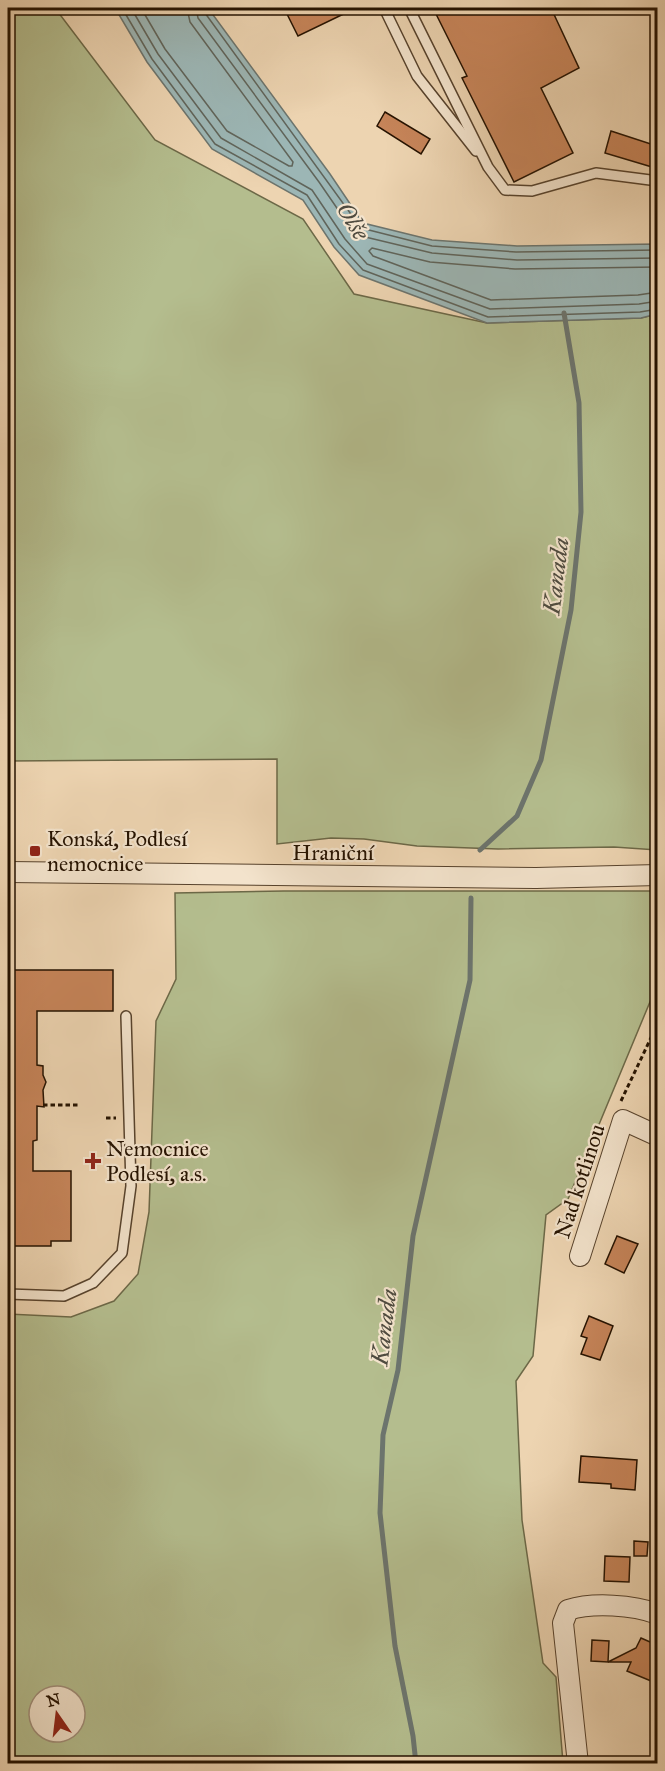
<svg xmlns="http://www.w3.org/2000/svg" width="665" height="1771" font-family="'IM FELL Great Primer',serif">
<style>
.green{fill:#b4bd8e;stroke:#6c6847;stroke-width:1.5;fill-rule:evenodd}
.water{fill:#9cb6b5;stroke:#6c746d;stroke-width:1.5}
.lines{fill:none;stroke-linecap:round;stroke-linejoin:round}
.shore{stroke:#60645a;stroke-width:1.5}
.stream{stroke:#6c746d;stroke-width:5}
.building{fill:#c68459;stroke:#251200;stroke-width:1.5}
.lane-casing{stroke:#57422c;stroke-width:12}
.street-casing{stroke:#57422c;stroke-width:22}
.path{stroke:#251200;stroke-width:3;stroke-dasharray:4.5 3;stroke-linecap:butt}
.lane{stroke:#f3e3cc;stroke-width:9}
.street{stroke:#f3e3cc;stroke-width:20}
.poi-dot{fill:#8f2418;stroke:#f3e3cc;stroke-width:2}
.labels{text-anchor:middle;stroke-width:4.5;stroke-linejoin:round;paint-order:stroke}
.poi-label{font-size:22px;fill:#251200;stroke:#f3e3cc;text-anchor:start}
.street-label{font-size:22px;fill:#251200;stroke:#f3e3cc}
.water-label{font-size:24px;font-style:italic;fill:#4f4b3f;stroke:#f3e3cc}
</style>
<rect width="100%" height="100%" fill="#edd4b1"/>
<filter id="stains"><feTurbulence type="fractalNoise" baseFrequency=".00333" numOctaves="4"/><feColorMatrix values="0 0 0 0 .2 0 0 0 0 .09 0 0 0 0 .02 0 0 0 .5 -.17"/></filter>
<radialGradient id="worn" r=".72"><stop offset=".6" stop-color="#630" stop-opacity="0"/><stop offset="1" stop-color="#630" stop-opacity=".3"/></radialGradient>
<g class="green">
<polygon points="8,8 55,8 155,140 303,219 354,294 487,323 641,318 657,314 657,850 614,847 498,849 417,846 364,839 331,838 277,844 277,759 8,761"/>
<path d="M 284,891 L 657,891 L 657,985 L 568,1199 L 546,1215 L 533,1356 L 516,1381 L 522,1520 L 543,1663 L 556,1677 L 563,1763 L 8,1763 L 8,1314 L 71,1317 L 114,1301 L 138,1274 L 149,1212 L 156,1021 L 176,979 L 175,893 ZM 39,1696 L 75,1696 L 75,1732 L 39,1732 Z"/>
</g>
<polygon class="water" points="115,8 208,8 330,174 363,223 432,240 517,246 657,244 657,314 641,318 487,323 359,275 334,247 303,200 212,149 147,62"/>
<g class="lines">
<g class="shore">
<polyline points="122,8 152,59 215,144 307,195 339,244 363,270 488,317 640,312 658,309"/>
<polyline points="131,8 158,54 221,138 312,190 345,239 367,264 490,309 639,304 658,301"/>
<polyline points="141,8 165,49 227,131 289,166 292,166 293,162 190,22 187,8"/>
<polyline points="196,8 198,18 319,182 352,230 357,235 432,253 517,260 658,258"/>
<polyline points="203,8 205,13 361,228 432,246 516,252 658,250"/>
<polyline points="658,267 515,269 430,262 372,248 369,251 373,256 491,300 638,295 658,292"/>
</g>
<g class="stream">
<polyline points="480,850 517,816 541,760 571,610 581,512 579,403 564,313"/>
<polyline points="416,1764 413,1736 395,1646 380,1513 383,1435 398,1370 413,1236 470,980 471,898"/>
</g>
</g>
<g class="building">
<polygon points="284,8 356,8 298,36"/>
<polygon points="433,8 551,8 579,68 541,88 573,153 514,182 462,78 467,76"/>
<polygon points="385,112 430,139 421,154 377,126"/>
<polygon points="611,131 657,146 652,167 605,153"/>
<polygon points="8,970 113,970 113,1011 37,1011 37,1065 43,1066 43,1075 46,1082 43,1090 44,1107 37,1106 37,1140 33,1141 33,1171 71,1171 71,1241 51,1241 51,1246 8,1246"/>
<polygon points="617,1236 638,1244 624,1273 605,1264"/>
<polygon points="589,1316 613,1326 600,1360 581,1354 587,1338 581,1336"/>
<polygon points="581,1456 637,1460 635,1490 611,1488 611,1484 579,1482"/>
<polygon points="634,1541 648,1542 647,1556 634,1556"/>
<polygon points="605,1556 630,1557 629,1582 604,1581"/>
<polygon points="641,1638 657,1645 657,1664 651,1681 627,1671 631,1662 608,1662 636,1648"/>
<polygon points="592,1640 609,1641 608,1662 591,1661"/>
</g>
<g class="lines">
<g class="lane-casing">
<g id="lane">
<polyline points="384,8 417,76 476,151"/>
<polyline points="409,8 488,167 505,190 532,191 596,173 658,181"/>
<polyline points="8,1294 64,1296 93,1283 122,1253 131,1186 126,1016"/>
</g>
</g>
<g class="street-casing">
<g id="street">
<polyline points="8,872 536,878 658,875"/>
<polyline points="580,1256 623,1120 658,1136"/>
<path d="M 578,1764 L 563,1623 L 568,1610 C 593,1602 633,1605 658,1614"/>
</g>
</g>
<g class="path">
<polyline points="621,1101 658,1023"/>
<polyline points="43,1105 79,1105"/>
<polyline points="106,1118 116,1118"/>
</g>
<use href="#lane" class="lane"/>
<use href="#street" class="street"/>
</g>
<g class="poi-dot">
<rect x="29" y="845" width="12" height="12" rx="3"/>
<path d="M90 1152h6v6h6v6h-6v6h-6v-6h-6v-6h6z"/>
</g>
<g class="labels">
<g class="poi-label">
<text x="47" y="846">Konská, Podlesí<tspan x="47" dy="25">nemocnice</tspan></text>
<text x="106" y="1156">Nemocnice<tspan x="106" dy="25">Podlesí, a.s.</tspan></text>
</g>
<g class="street-label">
<text x="333" y="860">Hraniční</text>
<text transform="translate(579 1181) rotate(-72)" y="8">Nad kotlinou</text>
</g>
<g class="water-label">
<text transform="translate(353 221) rotate(59)" y="8">Olše</text>
<text transform="translate(556 576) rotate(-83)" y="8">Kanada</text>
<text transform="translate(384 1327) rotate(-83)" y="8">Kanada</text>
</g>
</g>
<rect width="665" height="1771" fill="none" stroke="#edd4b1" stroke-width="30"/>
<rect x="9" y="9" width="647" height="1753" fill="none" stroke="#251200" stroke-width="3"/>
<rect x="15" y="15" width="635" height="1741" fill="none" stroke="#251200" stroke-width="1.5"/>
<g transform="translate(57 1714) rotate(346)"><circle r="28" fill="#f3e3cc" stroke="#a18f7a" stroke-width="1.5"/>
<path d="M0-4.5L10 22L0 15L-10 22Z" fill="#8f2418"/>
<text y="-9" font-size="16" font-weight="bold" text-anchor="middle" fill="#251200">N</text>
</g>
<rect width="100%" height="100%" filter="url(#stains)"/>
<rect width="100%" height="100%" fill="url(#worn)"/>
</svg>
